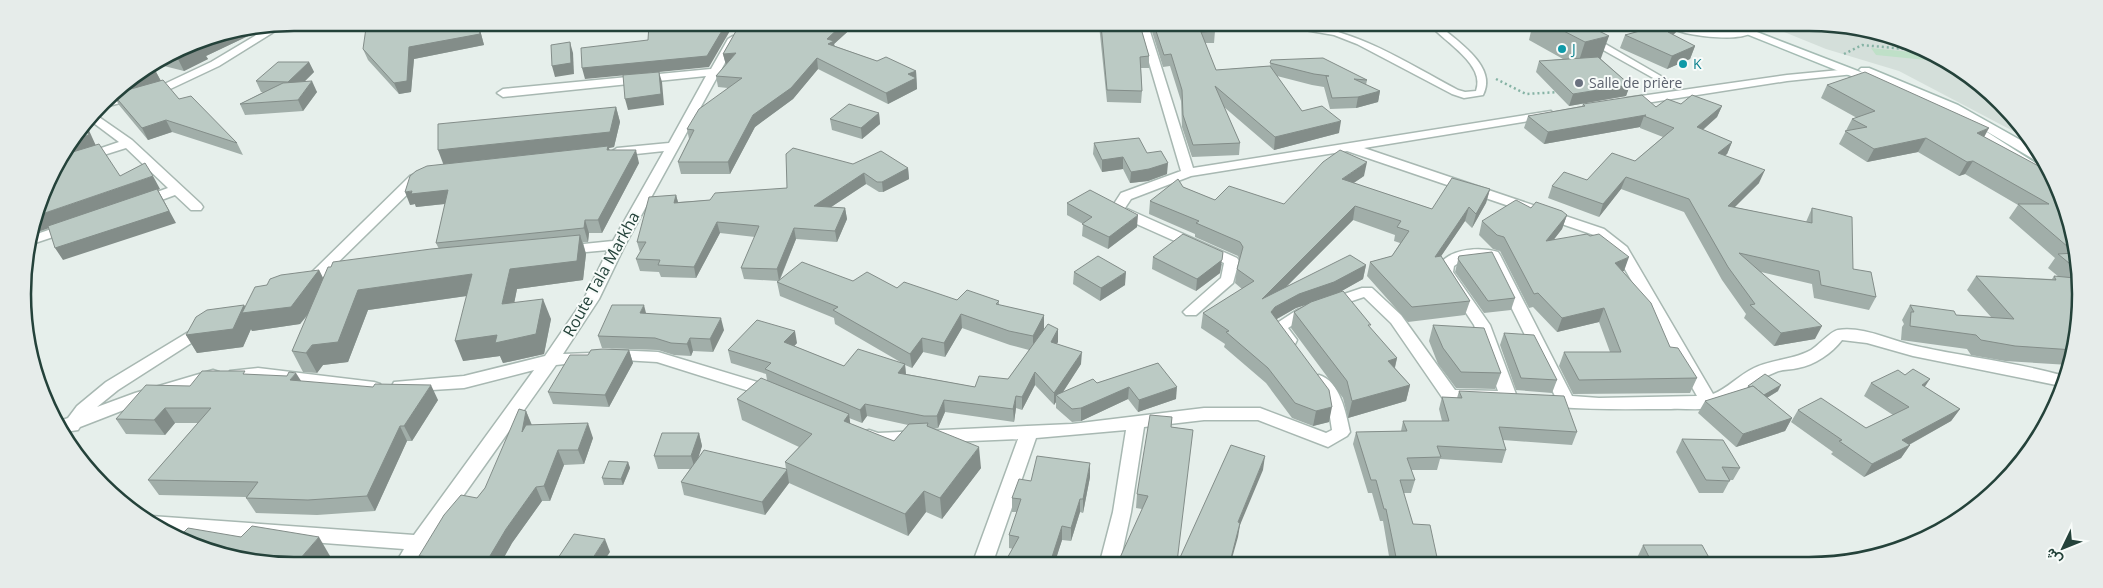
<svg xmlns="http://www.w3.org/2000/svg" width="2103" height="588" font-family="'Open Sans',Vazirmatn,sans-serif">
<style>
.built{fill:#d4dfda}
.green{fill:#bfe0c8}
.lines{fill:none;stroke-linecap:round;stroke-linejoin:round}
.lane-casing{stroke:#a8b8b2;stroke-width:3}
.street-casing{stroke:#a8b8b2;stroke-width:3}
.secondary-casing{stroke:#a4bbb3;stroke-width:3}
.path{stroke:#86b3a5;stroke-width:2.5;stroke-dasharray:2 3;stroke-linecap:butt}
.lane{fill:#fff;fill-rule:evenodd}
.street{fill:#fff;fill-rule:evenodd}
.secondary{fill:#fff;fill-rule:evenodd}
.wall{fill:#a1aea9;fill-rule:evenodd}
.shaded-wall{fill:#838d89}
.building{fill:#bbcac4;stroke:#838d89}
.culture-dot{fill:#0f9aa8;stroke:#f7fbf9;stroke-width:2}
.worship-dot{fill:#6b7280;stroke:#f7fbf9;stroke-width:2}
.labels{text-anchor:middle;stroke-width:4;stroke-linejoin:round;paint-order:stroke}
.far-culture-label{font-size:14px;fill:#0d838f;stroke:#f7fbf9;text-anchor:start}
.far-worship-label{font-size:14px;fill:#5b616d;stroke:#f7fbf9;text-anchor:start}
.street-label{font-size:16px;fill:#24423a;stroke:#f7fbf9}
.rim{fill:none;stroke:#24423a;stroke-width:2.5}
</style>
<rect width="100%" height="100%" fill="#e6efeb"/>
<polygon class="built" points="1772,27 1862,28 1960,68 2034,142 1899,71 1826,49"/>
<polygon class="green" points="1871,48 1921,53 1926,60 1876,55"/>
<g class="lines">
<g class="lane-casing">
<g id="lane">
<path d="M 1289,26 C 1349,23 1406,63 1458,90 L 1465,92 L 1476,91 C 1486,65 1446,43 1431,26 L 1440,26 C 1458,42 1498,67 1483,95 L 1464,98 L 1452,94 L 1357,44 L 1334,35 L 1293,28 Z"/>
<path d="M 1670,27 L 1683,27 L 1710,32 L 1747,31 L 1751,33 C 1738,42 1683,36 1670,27 Z"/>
<polygon points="1589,38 1595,38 1678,86 1677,88 1671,88 1589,42"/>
</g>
</g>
<g class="street-casing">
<g id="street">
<polygon points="285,25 219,66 166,91 101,108 107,100 158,87 211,62 268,28"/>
<path d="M 1138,25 L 1148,25 L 1193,168 L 1551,111 L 1553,114 L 1547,118 L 1364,148 L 1604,229 L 1627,247 L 1713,394 C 1727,389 1739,375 1754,368 C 1773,359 1793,360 1811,350 C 1819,345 1831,331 1838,330 C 1864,326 1891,341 1916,346 C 1965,357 2016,362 2064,376 L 2061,386 L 1913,356 L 1867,343 L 1842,340 C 1832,353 1815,365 1798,368 C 1791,370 1783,369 1776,372 C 1752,381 1736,399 1713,407 C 1701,411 1684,408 1671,409 C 1633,409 1595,410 1557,407 L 1551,405 L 1549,401 L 1555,396 L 1487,258 L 1473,258 L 1457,264 L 1454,266 L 1453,272 L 1490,325 L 1517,397 L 1515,401 L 1509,403 L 1444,400 L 1391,323 L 1364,297 L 1307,316 L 1288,328 L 1297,340 L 1295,344 L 1283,344 L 1271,327 L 1297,310 L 1362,288 L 1372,288 L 1401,315 L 1455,390 L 1498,391 L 1474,325 L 1439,272 L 1440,264 C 1451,248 1481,247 1498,252 L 1500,255 L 1572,396 L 1599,398 L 1697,396 L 1614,250 L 1594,235 L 1347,151 L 1191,176 L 1131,199 L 1125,208 L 1237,258 L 1239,261 L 1233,283 L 1196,315 L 1186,315 L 1183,312 L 1186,309 L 1221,278 L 1224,263 L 1112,213 L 1110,210 L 1121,193 L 1181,171 Z"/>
<polygon points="733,36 738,39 625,245 599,299 563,354 592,353 594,357 592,361 556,365 417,561 397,561 404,549 164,531 145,518 151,516 414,535 534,370 464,388 400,392 394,390 392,386 394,382 464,376 545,356 584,299 608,250 564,254 557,250 564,246 613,241 664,151 617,156 611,152 617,148 669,143 706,76 503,97 497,93 503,89 711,69 728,39"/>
<polygon points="1850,69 1856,72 1854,74 1787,81 1627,106 1621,102 1627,98 1787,75"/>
<polygon points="96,115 132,140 201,204 203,207 201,210 191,210 175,195 148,205 138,205 136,202 138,199 168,188 126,148 53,171 60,162 119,142 91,121"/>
<polygon points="423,171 430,175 420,182 322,278 312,278 310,275 312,272 410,176"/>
<polygon points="69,223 74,224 76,227 74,230 32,244 34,235"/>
<polygon points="205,322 210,323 213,327 210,331 118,390 97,407 135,393 213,370 219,372 221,376 219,380 147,401 80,427 78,430 65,432 60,421 68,418 77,406 106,382"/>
<polygon points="612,350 658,352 777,388 779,392 777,396 771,398 657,362 606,359 604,355 606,351"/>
<polygon points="258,368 374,382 380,384 382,388 380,392 374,394 258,380 230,379 228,375 230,371"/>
<path d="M 1319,375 C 1340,381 1346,413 1350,432 L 1347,436 L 1328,447 L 1258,420 L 1204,420 L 1144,427 L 1131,512 L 1120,562 L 1100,562 L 1113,512 L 1126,430 L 1036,438 L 993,562 L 973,562 L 1018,439 L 878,445 L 863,440 L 860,436 L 863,432 L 869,430 L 878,433 L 1072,424 L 1204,408 L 1260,408 L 1326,433 L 1332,430 L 1328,404 L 1311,381 L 1313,377 Z"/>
</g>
</g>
<g class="secondary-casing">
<polygon id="secondary" points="1729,27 1744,27 1863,73 1859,70 1861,68 1869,68 1958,105 2038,150 2042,160 2035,160 1976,125 2046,170 2051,182 2044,181 1964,129 1962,126 1964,123 1972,123 1950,111 1880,80 1879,84 1871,84"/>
</g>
<g class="path">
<polyline points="1844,54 1862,45 1916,50"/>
<polyline points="1496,79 1526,94 1559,92"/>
</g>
<use href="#lane" class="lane"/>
<use href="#street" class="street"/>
<use href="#secondary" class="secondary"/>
</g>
<g class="wall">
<polygon points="385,23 510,23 511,24 480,30 484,45 414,59 411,92 399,94 368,60 363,49"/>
<polygon points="740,24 856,24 834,44 835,46 877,61 916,71 917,89 888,104 818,69 793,99 755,127 730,174 681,174 678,162 689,139 687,129 728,88 718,87 716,76 726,65 723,54"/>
<polygon points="1099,25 1140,25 1149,56 1149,68 1141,68 1142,91 1141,103 1107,102"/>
<polygon points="1150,25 1212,26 1215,31 1214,43 1205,43 1216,70 1270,66 1271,60 1367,80 1366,85 1380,91 1378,102 1356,108 1330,109 1324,87 1312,85 1277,76 1302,111 1339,133 1274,150 1224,107 1240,143 1239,155 1192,157 1182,127 1181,101 1170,66 1163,67"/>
<polygon points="1328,26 1343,26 1334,29"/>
<polygon points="1532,27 1591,27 1601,59 1630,85 1626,96 1569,106 1536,72 1539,61 1563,59 1529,40"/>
<polygon points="1649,27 1677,27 1676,32 1673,35 1695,46 1690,59 1667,69 1620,48 1625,35 1647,29"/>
<polygon points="265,28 206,56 208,59 184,71 156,64 190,43"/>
<polygon points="1818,28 1844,28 1843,30"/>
<polygon points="309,62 314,72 305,81 317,92 303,111 245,115 240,104 263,92 261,92 256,81"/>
<polygon points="156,72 161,81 179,99 237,143 243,155 172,132 148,140 119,105 114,96 112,97 111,95 115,90"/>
<polygon points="1827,85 1984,137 2046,171 2075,241 2075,347 2069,365 2005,361 1971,355 1967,349 1901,340 1902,327 1904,324 1902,320 1910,305 1956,315 1991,317 1967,290 1976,276 2052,279 2054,276 2059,277 2048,268 2055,258 2009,218 2018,205 1965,174 1959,176 1918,152 1867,162 1839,144 1852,119 1857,118 1821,98"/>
<polygon points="1583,104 1656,107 1681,104 1722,106 1717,117 1703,130 1732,142 1727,154 1725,155 1759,183 1734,207 1806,222 1812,208 1853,269 1876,297 1869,310 1814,298 1812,284 1761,272 1815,339 1774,346 1744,318 1746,314 1722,280 1684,212 1621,189 1599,217 1548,198 1552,186 1587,180 1635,161 1663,137 1640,128 1640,127 1544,144 1524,128 1528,116 1582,106"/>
<polygon points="616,107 620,122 614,147 609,148 609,150 639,163 602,233 589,233 588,242 583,242 586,254 583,280 517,289 514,303 551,319 544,354 503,363 500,356 463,361 467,296 368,310 348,362 323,365 317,373 303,372 292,351 308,315 300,324 252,331 251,329 243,347 197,353 186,335 244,305 245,307 267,285 319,270 323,278 439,249 436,243 445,204 416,207 415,204 410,205 443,164"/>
<polygon points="879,113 880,124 862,139 832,130 830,119"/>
<polygon points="1094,143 1147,153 1167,174 1148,181 1130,183 1123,169 1102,172 1093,154"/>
<path d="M 853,164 L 908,168 L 909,179 L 883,192 L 879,192 L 866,184 L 831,207 L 845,208 L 847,219 L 837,242 L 796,239 L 780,280 L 853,281 L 897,288 L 957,300 L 999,301 L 999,305 L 1044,315 L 1044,329 L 1058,329 L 1058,342 L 1056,344 L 1081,364 L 1063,392 L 1097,383 L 1158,363 L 1176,399 L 1138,412 L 1128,399 L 1081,421 L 1072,422 L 1056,408 L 1056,402 L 1054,405 L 1035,385 L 1022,410 L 1016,408 L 1014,422 L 945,412 L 938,428 L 934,429 L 981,468 L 942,519 L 926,512 L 908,536 L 789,483 L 765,515 L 684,495 L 681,482 L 690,469 L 658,469 L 654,456 L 699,433 L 702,446 L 698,457 L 786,469 L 785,462 L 799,447 L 742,420 L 737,399 L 767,380 L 766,374 L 731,363 L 728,350 L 797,343 L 794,346 L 844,366 L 902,363 L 835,324 L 834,318 L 780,296 L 777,282 L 778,281 L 744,279 L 741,268 L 755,237 L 720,233 L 696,278 L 661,277 L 659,272 L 640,271 L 636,259 L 640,252 L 637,242 L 676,195 L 678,202 L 710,200 L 787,188 ZM 962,328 L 1010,345 L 1029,350 L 1008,379 L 975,387 L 906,374 L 905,365 L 912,368 L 923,352 L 945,357 ZM 867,416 L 908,425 L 894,441 L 850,424 L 849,418 L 862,423 Z"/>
<polygon points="1364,176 1353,183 1432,209 1490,189 1486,203 1472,228 1465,221 1441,256 1470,301 1465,315 1408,322 1367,276 1370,262 1392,256 1400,243 1394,241 1395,235 1353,220 1287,286 1366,265 1363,279 1338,293 1397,358 1395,368 1410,385 1406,401 1348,418 1343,398 1291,328 1294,312 1305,305 1296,308 1277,319 1329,422 1313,426 1292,418 1266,383 1224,347 1225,344 1201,328 1203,313 1242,289 1235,283 1237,269 1239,259 1238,256 1195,237 1195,234 1149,214 1150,201 1183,187 1215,200 1284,204"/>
<polygon points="1067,203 1137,227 1108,249 1082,236 1083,224 1067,215"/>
<polygon points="1531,208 1567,215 1562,229 1553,240 1624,271 1622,271 1670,347 1697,378 1690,393 1573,394 1559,366 1564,352 1610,352 1599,322 1557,332 1533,307 1529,308 1500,251 1493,249 1479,235 1482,221"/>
<polygon points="1459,256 1515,298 1511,310 1484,313 1455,272"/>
<polygon points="1153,257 1222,264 1220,273 1196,291 1152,269"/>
<polygon points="1074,272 1125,285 1100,301 1073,284"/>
<polygon points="646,313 724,330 713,352 693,351 691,356 674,355 658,350 602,348 598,336"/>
<polygon points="1433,325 1501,373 1495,389 1456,388 1438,364 1429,341"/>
<polygon points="1504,333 1557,380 1552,393 1516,390 1500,345"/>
<polygon points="629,350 633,363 609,407 553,404 548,392 588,355"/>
<polygon points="247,374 301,381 438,400 412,441 407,441 375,511 317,515 256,513 246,498 246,497 159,495 148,480 198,423 175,423 165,435 126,434 116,419 190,386"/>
<polygon points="1871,383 1925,387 1960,409 1951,421 1909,445 1910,445 1901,458 1864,477 1831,454 1833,452 1791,422 1798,410 1866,428 1893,415 1864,396"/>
<polygon points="1748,386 1778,391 1767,398 1792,418 1785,431 1736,447 1698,413 1705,401 1747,388"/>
<polygon points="1459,391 1577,432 1572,445 1503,440 1506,450 1502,463 1440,459 1437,470 1411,470 1415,480 1411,493 1403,493 1413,524 1438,562 1390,562 1383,521 1380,521 1372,493 1368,493 1353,444 1356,432 1401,431 1403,421 1442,421 1439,409 1442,397 1457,398"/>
<polygon points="526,411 532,425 593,438 584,464 564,465 550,501 542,501 512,543 502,561 422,561 419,556 477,498 485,488"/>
<polygon points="1172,417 1171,427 1193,430 1142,509 1136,508 1137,494"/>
<polygon points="1682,439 1740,468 1733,480 1730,480 1723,493 1699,493 1676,452"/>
<polygon points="628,462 630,468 623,485 604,485 602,478"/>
<polygon points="1090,477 1083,513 1080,512 1071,541 1062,540 1056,558 1009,548 1009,535 1017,512 1012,512 1012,498 1031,481"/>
<polygon points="1643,545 1712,563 1639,563 1637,558"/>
</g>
<g class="shaded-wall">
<polygon points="478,23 510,23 511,24 480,30 484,45 414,59 411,92 399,94 394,83 409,47"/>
<polygon points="726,24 734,24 709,67 659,72 662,82 664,105 628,110 625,99 659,72 585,79 582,68"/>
<polygon points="843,24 856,24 834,44 835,52 830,55 827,39"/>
<polygon points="1334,26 1343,26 1334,29"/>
<polygon points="1673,27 1677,27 1676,32 1663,45 1668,32"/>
<polygon points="265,28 206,56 208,59 184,71 178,59 196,46 213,39"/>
<polygon points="1609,36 1600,61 1577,67 1585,42"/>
<polygon points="570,42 573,53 574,74 555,77 552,66"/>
<polygon points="1695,46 1690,59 1667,69 1672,56"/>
<polygon points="736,53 726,65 723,54"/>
<polygon points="817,58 818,69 793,99 755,127 730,174 728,162 753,115"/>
<polygon points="309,62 314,72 293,93 288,82"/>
<polygon points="916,71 917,89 888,104 886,93 908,74"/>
<polygon points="156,72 162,83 113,94 114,96 112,97 111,95 115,90 134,78"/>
<polygon points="312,81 317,92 303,111 298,100"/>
<polygon points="1630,85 1626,96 1569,106 1573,94"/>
<polygon points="1380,91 1378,102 1356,108 1358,97"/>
<polygon points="1722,106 1717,117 1692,139 1697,127"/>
<polygon points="616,107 620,122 614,147 609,148 612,159 444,166 438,150"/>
<polygon points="879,113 880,124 862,139 861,128"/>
<polygon points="1646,115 1644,116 1640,127 1544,144 1548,132"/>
<polygon points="166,120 172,132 148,140 142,128"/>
<polygon points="1341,121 1339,133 1274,150 1275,137"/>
<polygon points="87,126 97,148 62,159 86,128"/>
<polygon points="1989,128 1982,141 1977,133"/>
<polygon points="1926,138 1918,152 1867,162 1874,149"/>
<polygon points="1732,142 1727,154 1712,165 1718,153"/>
<polygon points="636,150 639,163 602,233 598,220"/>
<polygon points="1123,157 1123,169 1102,172 1102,160"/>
<polygon points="1973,161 1965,174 1959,176 1967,162"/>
<polygon points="1367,162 1364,176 1339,193 1342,179"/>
<polygon points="1168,163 1167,174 1148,181 1130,183 1131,172"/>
<polygon points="908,168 909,179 883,192 882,182"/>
<polygon points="1765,170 1759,183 1723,219 1728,206"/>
<polygon points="864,173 866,184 816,217 814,206"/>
<polygon points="153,176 160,189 158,190 176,223 63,260 55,248 158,190 35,233 39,215"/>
<polygon points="1626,177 1621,189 1599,217 1603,204"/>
<polygon points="1490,189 1486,203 1472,228 1476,214"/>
<polygon points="448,190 453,203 416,207 415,204 410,205 405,192"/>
<polygon points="676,195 679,206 674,203"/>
<polygon points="1355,206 1353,220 1260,313 1262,299"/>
<polygon points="1469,207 1465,221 1431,271 1435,257"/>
<polygon points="845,208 847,219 837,242 835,231"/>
<polygon points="1138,215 1137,227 1108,249 1109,237"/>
<polygon points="1567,215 1562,229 1542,255 1546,241"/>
<polygon points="585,220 589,233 588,242 584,228"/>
<polygon points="717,222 720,233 696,278 694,267"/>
<polygon points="794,228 796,239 779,281 777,269"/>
<polygon points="580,235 586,254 583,280 517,289 510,324 502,304 510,269"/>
<polygon points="1223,252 1220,273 1196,291 1197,279"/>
<polygon points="1629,257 1624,271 1609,276 1615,263"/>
<polygon points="1366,265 1363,279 1331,297 1296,308 1273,321 1271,312 1275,307 1299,294"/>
<polygon points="319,270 328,288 300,324 252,331 251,329 243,347 197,353 186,335 244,305 248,312"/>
<polygon points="1126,272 1125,285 1100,301 1101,288"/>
<polygon points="472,274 480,294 368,310 348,362 323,365 317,373 306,353 358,290"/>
<polygon points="543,299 551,319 544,354 503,363 500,356 463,361 455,341"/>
<polygon points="644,305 647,317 640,313"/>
<polygon points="1604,308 1599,322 1557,332 1562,318"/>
<polygon points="961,314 962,328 945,357 944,343"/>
<polygon points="1044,315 1044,329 1033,351 1033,336"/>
<polygon points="721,318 724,330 713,352 710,339"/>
<polygon points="1822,326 1815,339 1774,346 1781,333"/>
<polygon points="1058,329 1058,342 1051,355 1051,342"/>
<polygon points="795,331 797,343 786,355 784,342"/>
<polygon points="690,338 693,351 691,356 687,344"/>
<polygon points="922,338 923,352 912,368 910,354"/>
<polygon points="629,350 633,363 609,407 605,395"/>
<polygon points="1082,352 1081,364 1059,398 1056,395 1056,402 1054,405 1054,393"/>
<polygon points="1397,358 1393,374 1388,361"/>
<polygon points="905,364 906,376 898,373"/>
<polygon points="1035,372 1035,385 1022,410 1022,397"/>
<polygon points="296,373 305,387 290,380"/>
<polygon points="1930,379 1922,391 1922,385"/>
<polygon points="431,385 438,400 412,441 404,426"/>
<polygon points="1410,385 1406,401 1348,418 1352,401"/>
<polygon points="1781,385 1778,391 1760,402 1763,395"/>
<polygon points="1129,387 1128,399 1081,421 1081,408"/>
<polygon points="1177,387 1176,399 1138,412 1139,400"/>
<polygon points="1016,396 1016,408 1014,422 1013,409"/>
<polygon points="944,400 945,412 938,428 937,416"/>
<polygon points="865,404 867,416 862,423 860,410"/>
<polygon points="1332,407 1329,422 1313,426 1316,411"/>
<polygon points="165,408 175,423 165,435 154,420"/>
<polygon points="1960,409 1951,421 1894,453 1902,440"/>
<polygon points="526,411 532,426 522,432"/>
<polygon points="849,414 852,436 844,421"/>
<polygon points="1792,418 1785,431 1736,447 1743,434"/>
<polygon points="588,423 593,438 584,464 578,450"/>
<polygon points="400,426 407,441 375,511 367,496"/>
<polygon points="699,433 702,446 695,469 691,456"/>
<polygon points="1910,445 1901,458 1864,477 1872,464"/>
<polygon points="979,447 981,468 942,519 940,498"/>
<polygon points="558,450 564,465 550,501 544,486"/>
<polygon points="1265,456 1263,470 1240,525 1238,537 1231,562 1230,562 1238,522"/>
<polygon points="628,462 630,468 623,485 621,479"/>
<polygon points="1090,463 1090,477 1083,513 1083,499"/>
<polygon points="787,470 789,483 765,515 762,502"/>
<polygon points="536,487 542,501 512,543 502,561 487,561 506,529"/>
<polygon points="924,491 926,512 908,536 905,514"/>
<polygon points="1080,499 1080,512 1071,541 1071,528"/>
<polygon points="1062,526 1062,540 1055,562 1052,557"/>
<polygon points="319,537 330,556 326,560 299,560"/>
<polygon points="605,539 610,552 604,561 591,561"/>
</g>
<g class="building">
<polygon points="385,23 478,23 480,34 409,47 407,81 394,83 363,49 366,28"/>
<polygon points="649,24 726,24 707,56 582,68 581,48 648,40"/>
<polygon points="740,24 843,24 827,39 834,41 828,44 877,61 886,57 916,71 908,74 916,78 886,93 817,58 791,88 753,115 728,162 678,162 694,130 687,129 699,109 742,78 716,76 736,53 723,54"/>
<polygon points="1101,25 1140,25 1149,56 1140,57 1142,91 1107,90"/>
<polygon points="1154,25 1212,26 1215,31 1201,32 1216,70 1270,66 1302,111 1322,106 1341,121 1275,137 1215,86 1240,143 1193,145 1183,115 1182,90 1171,54 1164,55"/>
<polygon points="1556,27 1591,27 1609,36 1585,42"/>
<polygon points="1649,27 1673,27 1668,32 1695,46 1672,56 1625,35 1647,29"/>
<polygon points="213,39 196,46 202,47 178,59 168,57 190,43"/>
<polygon points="570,42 571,63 552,66 551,45"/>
<polygon points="1598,57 1630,85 1573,94 1539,61"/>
<polygon points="1323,58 1367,80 1354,79 1380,91 1358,97 1332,98 1326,76 1329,76 1314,74 1270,63 1271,60"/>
<polygon points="278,62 309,62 288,82 256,81"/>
<polygon points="152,67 156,72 134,78"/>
<polygon points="659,72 661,94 625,99 623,75"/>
<polygon points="1865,72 1989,128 1977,133 2046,170 2075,241 2075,253 2018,204 2049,204 1973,161 1967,162 1926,138 1874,149 1845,131 1867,127 1852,119 1875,111 1827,85"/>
<polygon points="163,80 179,99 191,96 237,143 166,120 142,128 113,94"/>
<polygon points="312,81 298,100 240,104 283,83"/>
<polygon points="1642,95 1656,107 1667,99 1681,104 1692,95 1722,106 1697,127 1732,142 1718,153 1765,170 1728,206 1812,223 1812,208 1852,217 1853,269 1871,272 1876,297 1821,285 1819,271 1739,253 1822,326 1781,333 1750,305 1755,304 1728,267 1689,199 1626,177 1603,204 1552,186 1564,172 1587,180 1612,153 1635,161 1674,128 1644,116 1646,115 1548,132 1528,116 1585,106 1583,104"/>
<polygon points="849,104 879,113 861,128 830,119"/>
<polygon points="616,107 610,132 438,150 438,124"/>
<polygon points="86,128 89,135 77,139"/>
<polygon points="1139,138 1147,153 1161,151 1168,163 1149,169 1131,172 1123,157 1102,160 1094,143"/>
<polygon points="99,144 120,176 145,163 153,176 39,215 50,174 66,154"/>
<polygon points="608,146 607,150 636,150 598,220 585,220 584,228 436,243 448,190 411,194 412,191 405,192 410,176 416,171 427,166"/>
<polygon points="793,148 853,164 881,151 908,168 882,182 877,182 864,173 814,206 845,208 835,231 794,228 777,269 741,268 759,226 717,222 694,267 658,265 660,260 636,259 646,242 637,242 649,197 676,195 674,203 710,200 715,193 787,188 786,154"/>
<polygon points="1340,150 1367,162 1342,179 1432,209 1452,178 1490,189 1476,214 1469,207 1435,257 1441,256 1470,301 1412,307 1370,262 1392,256 1409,231 1397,227 1401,221 1355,206 1262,299 1350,255 1366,265 1334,282 1299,294 1275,307 1271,312 1329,390 1332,407 1316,411 1295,403 1268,368 1226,332 1229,331 1203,313 1254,281 1237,269 1243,247 1240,242 1196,223 1199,221 1150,201 1178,179 1183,187 1215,200 1229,186 1284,204 1323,162"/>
<polygon points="157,189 169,211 55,248 48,226"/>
<polygon points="1090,190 1138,215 1109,237 1082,224 1092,217 1067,203"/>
<polygon points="1516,200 1531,208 1536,202 1562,211 1567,215 1546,241 1587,234 1590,236 1599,234 1629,257 1615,263 1651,303 1670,347 1678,348 1697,378 1579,380 1564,352 1621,352 1604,308 1562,318 1538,293 1534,294 1504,237 1497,235 1482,221"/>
<polygon points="1183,234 1223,252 1222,260 1197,279 1153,257"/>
<polygon points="580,235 577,261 510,269 502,304 543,299 536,334 495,343 497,335 455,341 472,274 358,290 338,342 312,345 306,353 292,351 328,267 331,267 333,262 431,249"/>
<polygon points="1492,252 1515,298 1488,301 1458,259 1459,256"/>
<polygon points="2075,253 2075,268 2058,254"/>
<polygon points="1098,256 1126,272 1101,288 1074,272"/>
<polygon points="802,262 853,281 867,272 897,288 904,282 957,300 967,290 999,301 996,304 1044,315 1033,336 1009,331 961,314 944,343 922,338 910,354 833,310 838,307 777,282"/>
<polygon points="319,270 291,307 242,313 255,287 267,285 270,279 281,275"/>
<polygon points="1976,276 2056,280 2054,276 2075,278 2075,347 2074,350 2015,346 1981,340 1976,335 1910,326 1911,312 1914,312 1910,305 1954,311 1956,315 2014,319"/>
<polygon points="1343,291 1371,325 1368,325 1397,358 1388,361 1410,385 1352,401 1347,381 1294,312 1311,302"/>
<polygon points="244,305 233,329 186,335 196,317 207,310"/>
<polygon points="612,305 644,305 640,313 721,318 710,339 690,338 687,344 671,343 655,338 598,336"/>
<polygon points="757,320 795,331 784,342 844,366 858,349 905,364 898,373 975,387 979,376 1008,379 1048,324 1058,329 1051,342 1082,352 1054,393 1035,372 1022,397 1016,396 1013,409 944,400 937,416 924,416 865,404 860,410 765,369 771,363 728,350"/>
<polygon points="1433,325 1484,328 1501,373 1461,372 1443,348"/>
<polygon points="1504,333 1534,335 1557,380 1521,378"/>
<polygon points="603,349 629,350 605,395 548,392 570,355 588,355 591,350"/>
<polygon points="1158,363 1177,387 1139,400 1129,387 1081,408 1072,409 1056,395 1093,379 1097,383"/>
<polygon points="1913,369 1930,379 1922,385 1960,409 1902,440 1910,445 1872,464 1839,441 1842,440 1798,410 1821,398 1866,428 1909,407 1871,383 1898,370 1905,375"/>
<polygon points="202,371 245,371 243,374 287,376 289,372 296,373 290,380 373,387 375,384 431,385 404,426 400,426 367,496 308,500 246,498 258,482 148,480 211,408 165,408 154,420 116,419 146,385 190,386"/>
<polygon points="1765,374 1781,385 1764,395 1753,386 1750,387 1748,386"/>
<polygon points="761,378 849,414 844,421 894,441 909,424 928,423 927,426 979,447 940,498 924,491 905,514 785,462 812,434 737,399"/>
<polygon points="1753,386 1792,418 1743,434 1705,401"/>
<polygon points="1459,391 1564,396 1577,432 1499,427 1506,450 1437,446 1441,457 1407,458 1415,480 1400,480 1413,524 1430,525 1438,562 1397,562 1386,509 1384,509 1376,480 1371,480 1356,432 1407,431 1403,421 1449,421 1442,397 1462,398"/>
<polygon points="519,409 526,411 522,432 526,425 588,423 578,450 558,450 544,486 536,487 506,529 487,561 429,561 431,557 419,556 444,515 461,495 477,498 485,488"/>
<polygon points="1150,415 1172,417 1171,427 1193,430 1177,562 1118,562 1148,496 1137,494"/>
<polygon points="662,433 699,433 691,456 654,456"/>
<polygon points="1682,439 1723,440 1740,468 1722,467 1730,481 1706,480"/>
<polygon points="1231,445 1265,456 1238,522 1240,523 1230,562 1178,562"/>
<polygon points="704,450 786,469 787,470 762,502 681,482"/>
<polygon points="1037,456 1090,463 1083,499 1080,499 1071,528 1062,526 1052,557 1066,562 1005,562 1019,537 1009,535 1021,499 1012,498 1019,479 1031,481"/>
<polygon points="609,461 628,462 621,479 602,478"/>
<polygon points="252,526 319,537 299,560 241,560 179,537 188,528 241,537"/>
<polygon points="574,534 605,539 591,561 556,561"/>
<polygon points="1643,545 1702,545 1712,563 1652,563"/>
</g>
<g class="culture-dot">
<circle cx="1562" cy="49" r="5"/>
<circle cx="1683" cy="64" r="5"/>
</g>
<circle class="worship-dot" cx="1579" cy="83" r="5"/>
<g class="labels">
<g class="far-culture-label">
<text x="1572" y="54">J</text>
<text x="1693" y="69">K</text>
</g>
<g class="far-worship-label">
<text x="1589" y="88">Salle de prière</text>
</g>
<g class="street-label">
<text transform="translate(601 274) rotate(-61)" y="6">Route Tala Markha</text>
</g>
</g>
<path d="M0 0H2103V588H0ZM294 31H1809A263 263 0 0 1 2072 294V294A263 263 0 0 1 1809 557H294A263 263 0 0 1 31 294V294A263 263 0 0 1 294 31Z" fill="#e6ecea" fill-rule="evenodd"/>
<path class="rim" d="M294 31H1809A263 263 0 0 1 2072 294V294A263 263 0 0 1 1809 557H294A263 263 0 0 1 31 294V294A263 263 0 0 1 294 31Z"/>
<g transform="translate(2063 548) rotate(227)" stroke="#f7fbf9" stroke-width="4" paint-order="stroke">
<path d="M0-4L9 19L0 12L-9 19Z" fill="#24423a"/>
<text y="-8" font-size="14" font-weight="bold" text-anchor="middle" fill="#24423a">ش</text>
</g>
</svg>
